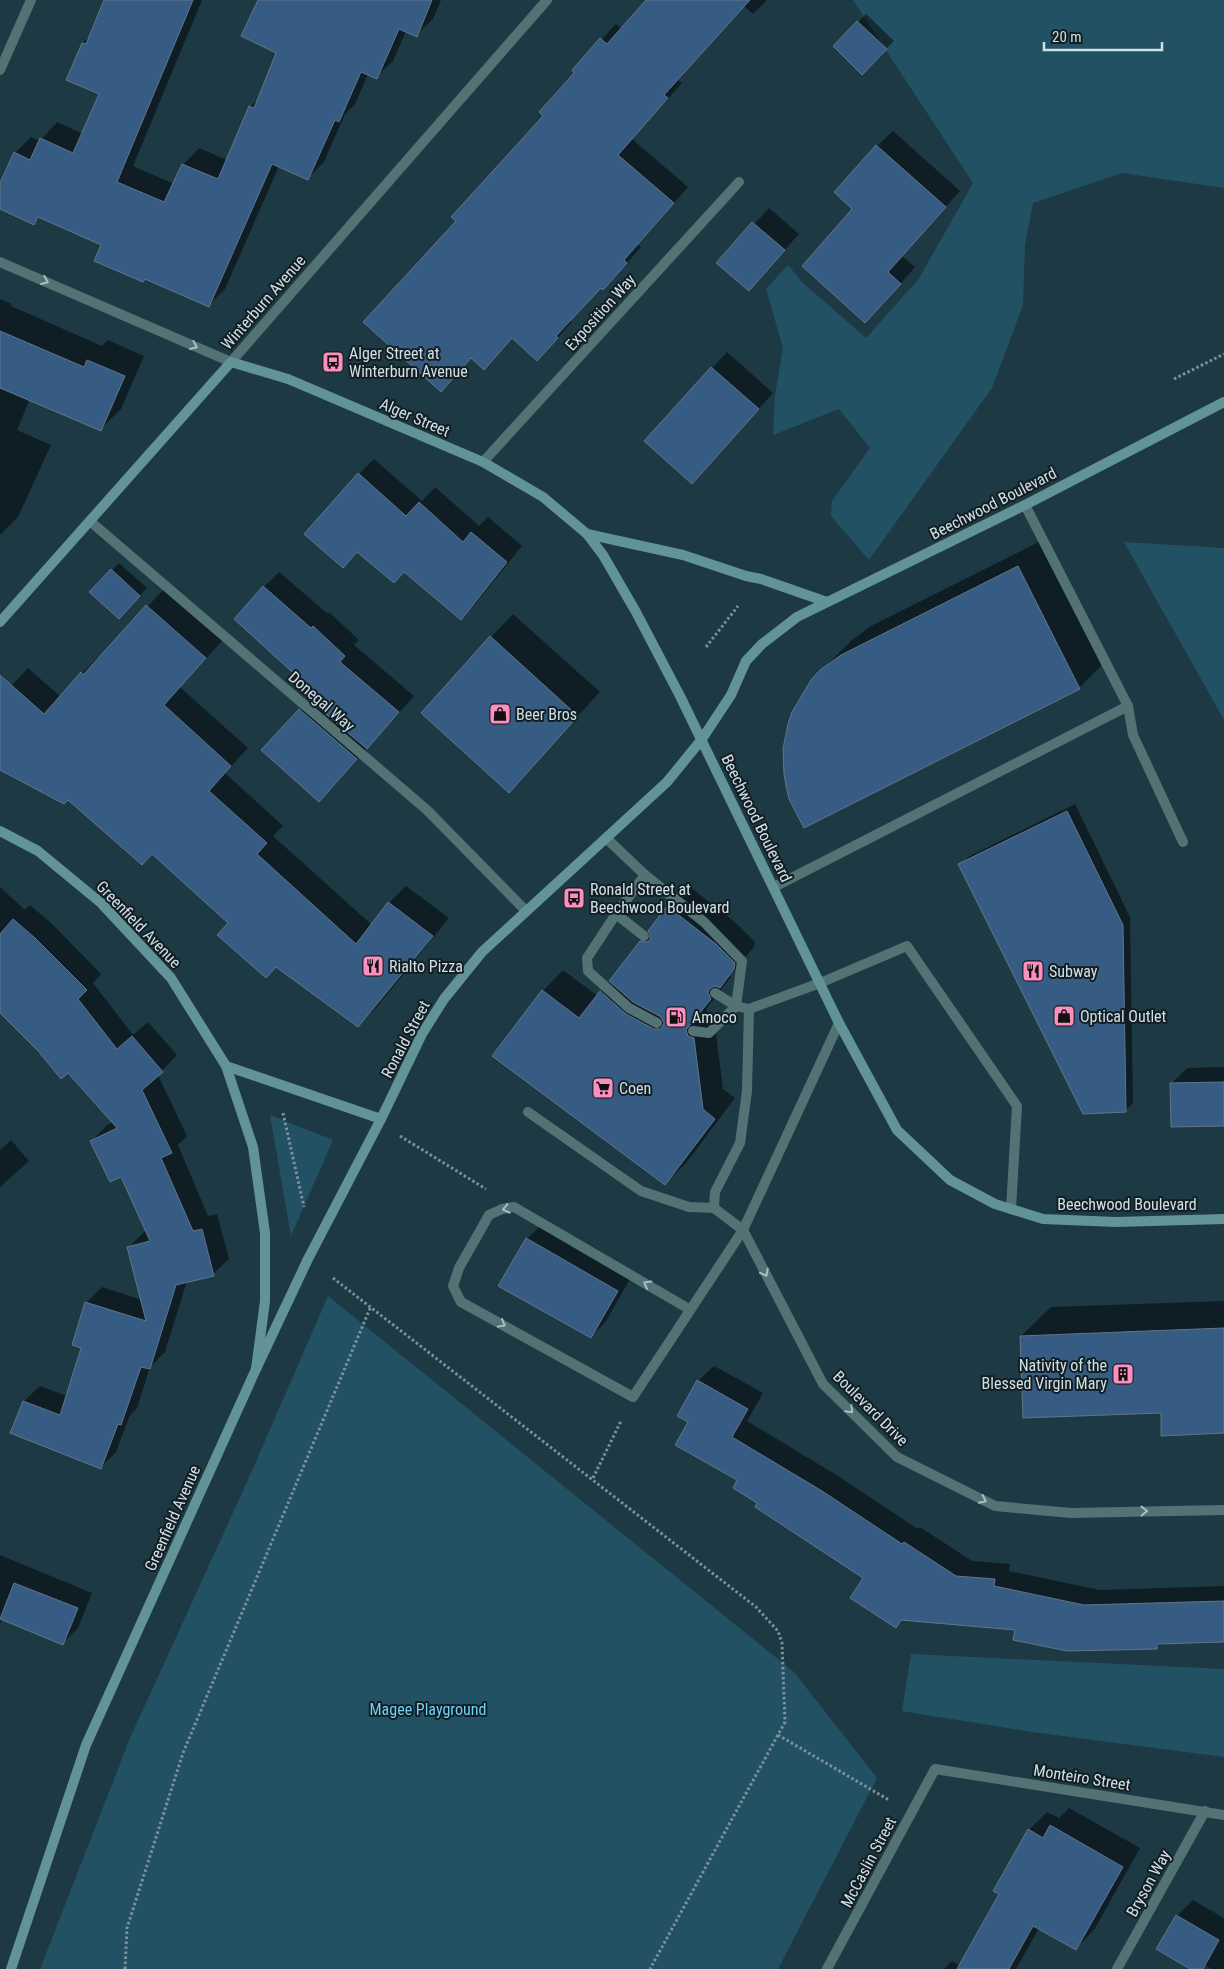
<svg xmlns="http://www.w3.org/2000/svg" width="1224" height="1969" font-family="'Roboto Condensed',sans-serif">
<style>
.green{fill:#225163}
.shadow{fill:#0007}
.building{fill:#375c84;stroke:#627589}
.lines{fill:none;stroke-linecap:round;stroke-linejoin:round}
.path{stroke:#7c919a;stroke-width:3;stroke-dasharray:2.5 2.5;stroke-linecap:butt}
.lane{stroke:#537274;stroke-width:10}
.street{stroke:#537274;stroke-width:10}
.secondary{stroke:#629497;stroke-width:10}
.oneway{stroke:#aabfc4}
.labels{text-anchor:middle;stroke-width:4;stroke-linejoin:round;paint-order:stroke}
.street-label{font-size:16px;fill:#d0e0e7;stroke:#121e23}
.poi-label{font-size:16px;fill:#d0e0e7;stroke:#121e23;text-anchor:start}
.park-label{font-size:16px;fill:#6ed1f8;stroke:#121e23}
</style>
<rect width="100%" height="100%" fill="#1d3944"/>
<g class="green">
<polygon points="853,0 1224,0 1224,188 1122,173 1033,203 1025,245 1023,305 992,388 869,560 831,516 832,501 870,448 839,409 773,435 775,395 783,348 766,289 788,265 803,283 866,338 918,280 973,183"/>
<polygon points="1124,542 1224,548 1224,720"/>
<polygon points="270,1115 333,1140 291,1236"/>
<polygon points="328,1296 794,1672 877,1778 778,1969 40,1969 130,1738 247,1482"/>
<polygon points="911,1654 1224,1669 1224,1757 1032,1732 902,1711"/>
</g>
<g class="shadow">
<polygon points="105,0 202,0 133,166 174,184 183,165 199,148 227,160 250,107 259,98 278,52 259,0 441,0 433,19 416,35 406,31 393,61 376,77 368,74 355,104 345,114 324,162 308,178 279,166 225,289 209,305 103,244 40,217 34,223 0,208 0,186 15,153 31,137 40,141 57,122 83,134 101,93 83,43 90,36"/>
<polygon points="648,0 767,0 753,14 744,6 678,80 682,83 632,139 688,187 638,245 641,247 618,273 601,286 570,321 572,322 552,344 513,337 484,368 472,357 441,391 458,221 544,116 576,72 573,70 616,24 622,29"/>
<polygon points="866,14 894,41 862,73 835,46"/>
<polygon points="893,131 960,191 902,256 915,267 881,306 854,209 877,146"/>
<polygon points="769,208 799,234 764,273 718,263"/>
<polygon points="0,299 12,304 11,306 102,346 108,340 144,356 121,409 100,430 30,399 17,430 51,445 18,517 0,535"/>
<polygon points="727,352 773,393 707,467 712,368"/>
<polygon points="374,459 422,501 435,487 479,526 488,517 522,546 476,603 461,618 359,474"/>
<polygon points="1047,538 1108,659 1079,688 821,671 851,641 871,626"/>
<polygon points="119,563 147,588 126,610 112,570"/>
<polygon points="279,572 328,614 329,612 359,640 354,645 414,696 319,801 300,710 316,692 264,587"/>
<polygon points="164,589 223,640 180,687 248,748 225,773 283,826 273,836 372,925 389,903 406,886 449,918 376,1008 358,1025 230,923 153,852 68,798 0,769 0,698 28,668 61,697 82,673 99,656 100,657"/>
<polygon points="513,614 600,692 509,791 491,637"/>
<polygon points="1075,804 1130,917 1133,1103 1126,1110 960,865 968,857"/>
<polygon points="689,886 736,923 755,942 754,947 730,975 731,977 706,1009 709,1016 714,1018 723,1089 735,1098 686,1163 665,1184 543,991 563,970 598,996 651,932 650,931 668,907"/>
<polygon points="0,887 25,910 30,905 51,923 101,974 93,983 133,1035 148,1022 177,1055 158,1075 187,1136 178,1145 208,1216 217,1214 229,1259 213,1274 187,1281 165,1352 150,1367 137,1408 130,1415 116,1452 101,1467 12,1432 24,1401 40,1386 67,1396 83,1347 86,1303 102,1287 142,1300 128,1248 144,1232 147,1231 122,1175 92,1141 107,1125 113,1122 68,1071 0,1006"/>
<polygon points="1224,1067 1224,1125 1171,1084 1187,1068"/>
<polygon points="11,1140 29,1161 0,1187 0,1150"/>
<polygon points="542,1224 632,1275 606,1321 591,1337 527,1239"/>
<polygon points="1224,1301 1224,1432 1162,1412 1021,1336 1051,1307"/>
<polygon points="714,1366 763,1393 747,1421 838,1476 906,1521 918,1529 920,1527 972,1561 1010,1564 1009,1571 1100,1590 1224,1586 1224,1641 1161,1642 1157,1647 1017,1629 903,1619 896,1627 865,1577 759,1502 690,1421 698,1381"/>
<polygon points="0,1555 92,1593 78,1628 63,1643 2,1619 0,1624"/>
<polygon points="1069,1808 1140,1848 1094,1930 1076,1948 1039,1928 1016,1969 944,1969 952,1961 960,1966 1001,1893 1029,1830 1047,1812 1059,1818"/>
<polygon points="1193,1900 1224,1918 1224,1969 1211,1969 1206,1966 1203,1969 1192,1969 1158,1949 1177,1916"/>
</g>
<g class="building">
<polygon points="104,0 193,0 117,182 164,202 182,164 218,179 249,106 254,108 276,53 241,36 258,0 432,0 417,37 399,29 377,79 361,72 339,122 335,120 308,180 272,164 209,307 145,279 143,282 94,261 101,245 38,217 34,225 0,209 0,183 14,152 30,160 40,138 73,153 99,94 66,80 82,43 86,44"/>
<polygon points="646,0 750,0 664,95 668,98 618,155 674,203 624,260 627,263 603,290 601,288 556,336 558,338 537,361 512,338 484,370 471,358 441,392 363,322 456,221 451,217 543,116 539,112 574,73 572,70 600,38 607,44"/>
<polygon points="857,21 887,49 862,75 833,46"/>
<polygon points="876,145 946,207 888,272 901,284 865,323 802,266 852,209 834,192"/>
<polygon points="752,222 785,250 749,291 716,263"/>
<polygon points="0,331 84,367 87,360 125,376 101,431 0,388"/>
<polygon points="711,367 759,409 692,484 644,441"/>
<polygon points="358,473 406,516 419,502 463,542 471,532 507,562 461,620 404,572 394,583 357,552 343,568 304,534"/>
<polygon points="1018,566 1080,689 804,828 789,799 786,786 784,774 783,749 788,724 792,712 811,680 820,670 841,655"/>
<polygon points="111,569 140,596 119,619 89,592"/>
<polygon points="263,586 311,628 313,626 345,656 340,662 399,712 367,749 308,699 314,692 234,619"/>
<polygon points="146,605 206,658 164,705 231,766 209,791 267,843 257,854 356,944 388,902 433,936 358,1027 276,967 266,978 217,935 228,923 152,854 142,865 68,800 64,804 0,770 0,675 44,714 81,672 83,675"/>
<polygon points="490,636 578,716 509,793 421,713"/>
<polygon points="299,709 357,759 319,802 261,750"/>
<polygon points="1067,811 1123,925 1126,1112 1083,1114 958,864"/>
<polygon points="667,906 716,944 735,963 734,969 720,988 715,986 709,989 708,993 711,999 686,1030 688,1036 694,1038 703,1109 715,1119 665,1185 492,1056 542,990 579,1018 600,991 626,1014 654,1029 661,1029 664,1023 661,1017 633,1002 609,981 640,941 646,942 650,940 650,934 648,931"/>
<polygon points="13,919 35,938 87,990 78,999 117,1049 132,1036 163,1072 142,1090 172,1153 161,1158 193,1231 202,1229 214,1276 176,1285 150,1369 141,1367 121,1425 118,1424 101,1469 10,1433 23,1401 60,1415 81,1348 72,1345 85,1302 146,1321 127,1247 150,1241 121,1177 110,1182 90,1141 117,1128 68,1073 61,1079 39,1052 0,1013 0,934"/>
<polygon points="1224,1082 1224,1126 1171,1127 1170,1083"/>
<polygon points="526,1238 618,1291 591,1338 498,1286"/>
<polygon points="1224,1328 1224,1433 1161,1436 1161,1413 1023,1418 1020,1336"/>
<polygon points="697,1380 748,1409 732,1437 822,1491 890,1536 902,1544 904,1542 956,1576 995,1579 994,1586 1084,1605 1224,1601 1224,1642 1157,1644 1157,1649 1067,1651 1013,1640 1015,1630 901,1620 896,1628 850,1598 863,1578 755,1507 757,1503 733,1488 737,1480 675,1445 688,1422 677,1416"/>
<polygon points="14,1583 78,1608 63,1645 0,1619"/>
<polygon points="1050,1825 1123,1867 1076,1950 1033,1926 1009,1969 957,1969 999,1894 993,1891 1028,1829 1043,1838"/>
<polygon points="1176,1915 1219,1940 1203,1969 1190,1969 1156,1949"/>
</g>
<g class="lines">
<g class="path">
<polyline points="1174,379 1224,354"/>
<polyline points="706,647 738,606"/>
<polyline points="283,1113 304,1207"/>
<polyline points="400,1136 486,1189"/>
<polyline points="333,1278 756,1607 778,1631 782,1643 785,1722 650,1969"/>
<polyline points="593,1478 621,1421"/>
<polyline points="778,1735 889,1800"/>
<polyline points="125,1969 127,1928 183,1753 371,1306"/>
</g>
<g class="lane">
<polyline points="483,462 739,182"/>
<polyline points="1025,505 1128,706 1133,735 1183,842"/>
<polyline points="91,522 427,810 526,911"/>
<polyline points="606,838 645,875 704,922 742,961 736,1006 749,1009 820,983 907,946 1017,1106 1011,1209"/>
<polyline points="645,875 616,914 587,958 588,971 629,1008 657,1023"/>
<polyline points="774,887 1128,706"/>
<polyline points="616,914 644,936"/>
<polyline points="693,1031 709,1033 736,1006 715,993"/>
<polyline points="528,1112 641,1191 689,1207 714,1208"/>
<polyline points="689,1309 514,1207 502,1209 489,1215 459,1268 453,1286 461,1302 633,1397 743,1230 714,1208 715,1192 740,1143 747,1091 749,1009"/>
<polyline points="1117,1969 1205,1811"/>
</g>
<g class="street">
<polyline points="0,70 31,0"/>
<polyline points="0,262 231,362 547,0"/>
<polyline points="839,1023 743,1230 823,1384 897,1457 995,1506 1071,1513 1224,1510"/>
<polyline points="827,1969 935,1769 1224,1815"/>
</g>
<g class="secondary">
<polyline points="587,534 683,555 746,576 761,579 827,602"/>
<polyline points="0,622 231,362 288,379 483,462 543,497 587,534 603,555 636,612 680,696 839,1023 897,1130 950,1180 995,1204 1043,1219 1116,1222 1224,1219"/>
<polyline points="0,831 38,851 101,903 171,978 226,1066 253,1147 265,1233 265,1301 256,1369 86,1745 11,1969"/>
<polyline points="226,1066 381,1119"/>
<polyline points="256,1369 308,1259 381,1119 422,1034 444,999 482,952 667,782 702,739 731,695 746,661 762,644 797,617 1025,505 1224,402"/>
</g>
</g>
<defs><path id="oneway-chevron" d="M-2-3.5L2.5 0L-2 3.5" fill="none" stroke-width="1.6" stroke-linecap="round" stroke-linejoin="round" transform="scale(1.25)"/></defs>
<g class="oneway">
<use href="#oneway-chevron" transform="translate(45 281) rotate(23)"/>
<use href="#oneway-chevron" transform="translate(194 346) rotate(23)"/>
<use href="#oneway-chevron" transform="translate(506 1209) rotate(167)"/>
<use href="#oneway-chevron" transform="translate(765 1273) rotate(62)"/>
<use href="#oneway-chevron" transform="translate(647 1284) rotate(-150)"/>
<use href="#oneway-chevron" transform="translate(502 1324) rotate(29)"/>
<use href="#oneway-chevron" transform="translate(850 1410) rotate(45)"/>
<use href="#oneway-chevron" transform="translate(983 1500) rotate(26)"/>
<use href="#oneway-chevron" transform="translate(1144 1511) rotate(-1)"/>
</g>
<defs>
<g id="bus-square" transform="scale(1.125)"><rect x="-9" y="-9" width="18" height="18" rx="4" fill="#fd8ec0" stroke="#121e23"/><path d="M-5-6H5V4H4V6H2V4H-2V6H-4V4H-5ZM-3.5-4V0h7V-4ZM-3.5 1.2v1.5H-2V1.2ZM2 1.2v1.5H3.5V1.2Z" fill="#111"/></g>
<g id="shop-square" transform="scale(1.125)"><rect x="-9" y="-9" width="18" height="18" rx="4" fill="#fd8ec0" stroke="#121e23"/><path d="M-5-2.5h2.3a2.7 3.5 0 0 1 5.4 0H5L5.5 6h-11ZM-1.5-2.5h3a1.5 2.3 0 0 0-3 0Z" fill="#111"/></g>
<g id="restaurant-square" transform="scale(1.125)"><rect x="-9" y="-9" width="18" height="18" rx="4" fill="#fd8ec0" stroke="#121e23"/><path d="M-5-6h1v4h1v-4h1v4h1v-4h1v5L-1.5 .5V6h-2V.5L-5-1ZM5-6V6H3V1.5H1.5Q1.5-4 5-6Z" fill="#111"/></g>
<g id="fuel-square" transform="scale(1.125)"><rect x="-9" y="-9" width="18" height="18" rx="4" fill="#fd8ec0" stroke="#121e23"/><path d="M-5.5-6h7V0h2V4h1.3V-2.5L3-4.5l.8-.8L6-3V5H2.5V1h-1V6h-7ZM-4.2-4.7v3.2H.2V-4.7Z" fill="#111"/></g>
<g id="supermarket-square" transform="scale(1.125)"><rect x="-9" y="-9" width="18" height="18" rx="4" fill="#fd8ec0" stroke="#121e23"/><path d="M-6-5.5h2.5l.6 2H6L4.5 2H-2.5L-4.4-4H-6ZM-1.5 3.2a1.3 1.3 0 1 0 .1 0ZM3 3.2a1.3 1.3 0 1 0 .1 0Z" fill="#111"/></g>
<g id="building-square" transform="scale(1.125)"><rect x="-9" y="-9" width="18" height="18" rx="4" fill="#fd8ec0" stroke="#121e23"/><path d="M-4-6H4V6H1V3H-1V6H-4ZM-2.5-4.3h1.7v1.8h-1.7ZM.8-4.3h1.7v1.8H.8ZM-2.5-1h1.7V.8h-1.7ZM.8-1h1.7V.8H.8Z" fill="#111"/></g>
</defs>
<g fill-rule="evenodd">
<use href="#bus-square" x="333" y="362"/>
<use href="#shop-square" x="500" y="714"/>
<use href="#bus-square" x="574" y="898"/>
<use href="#restaurant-square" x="373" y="966"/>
<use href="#restaurant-square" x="1033" y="971"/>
<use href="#shop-square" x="1064" y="1016"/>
<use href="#fuel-square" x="676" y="1017"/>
<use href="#supermarket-square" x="603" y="1088"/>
<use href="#building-square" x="1123" y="1374"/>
</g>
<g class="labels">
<g class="street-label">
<text transform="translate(263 302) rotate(-49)" y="6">Winterburn Avenue</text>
<text transform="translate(600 312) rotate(-48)" y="6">Exposition Way</text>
<text transform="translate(415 417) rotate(23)" y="6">Alger Street</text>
<text transform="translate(993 503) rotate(-27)" y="6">Beechwood Boulevard</text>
<text transform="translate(322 701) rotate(41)" y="6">Donegal Way</text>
<text transform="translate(757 818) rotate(64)" y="6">Beechwood Boulevard</text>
<text transform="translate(139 924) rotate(46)" y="6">Greenfield Avenue</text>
<text transform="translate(405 1039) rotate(-62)" y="6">Ronald Street</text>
<text x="1127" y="1210">Beechwood Boulevard</text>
<text transform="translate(871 1408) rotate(45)" y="6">Boulevard Drive</text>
<text transform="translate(172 1518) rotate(-66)" y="6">Greenfield Avenue</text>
<text transform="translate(1082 1777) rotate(9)" y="6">Monteiro Street</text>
<text transform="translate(868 1862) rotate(-62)" y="6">McCaslin Street</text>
<text transform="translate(1148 1883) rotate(-61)" y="6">Bryson Way</text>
</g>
<g class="poi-label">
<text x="349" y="359">Alger Street at<tspan x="349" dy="18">Winterburn Avenue</tspan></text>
<text x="516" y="720">Beer Bros</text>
<text x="590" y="895">Ronald Street at<tspan x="590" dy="18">Beechwood Boulevard</tspan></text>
<text x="389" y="972">Rialto Pizza</text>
<text x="1049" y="977">Subway</text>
<text x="1080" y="1022">Optical Outlet</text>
<text x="692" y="1023">Amoco</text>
<text x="619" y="1094">Coen</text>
<text x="1107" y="1371" text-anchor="end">Nativity of the<tspan x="1107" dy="18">Blessed Virgin Mary</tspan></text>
</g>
<g class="park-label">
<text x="428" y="1715">Magee Playground</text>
</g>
</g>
<path d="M1044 42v8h118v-8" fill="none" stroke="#d0e0e7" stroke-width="2.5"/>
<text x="1052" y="42" font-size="15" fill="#d0e0e7" stroke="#121e23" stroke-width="4" paint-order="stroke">20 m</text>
</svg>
